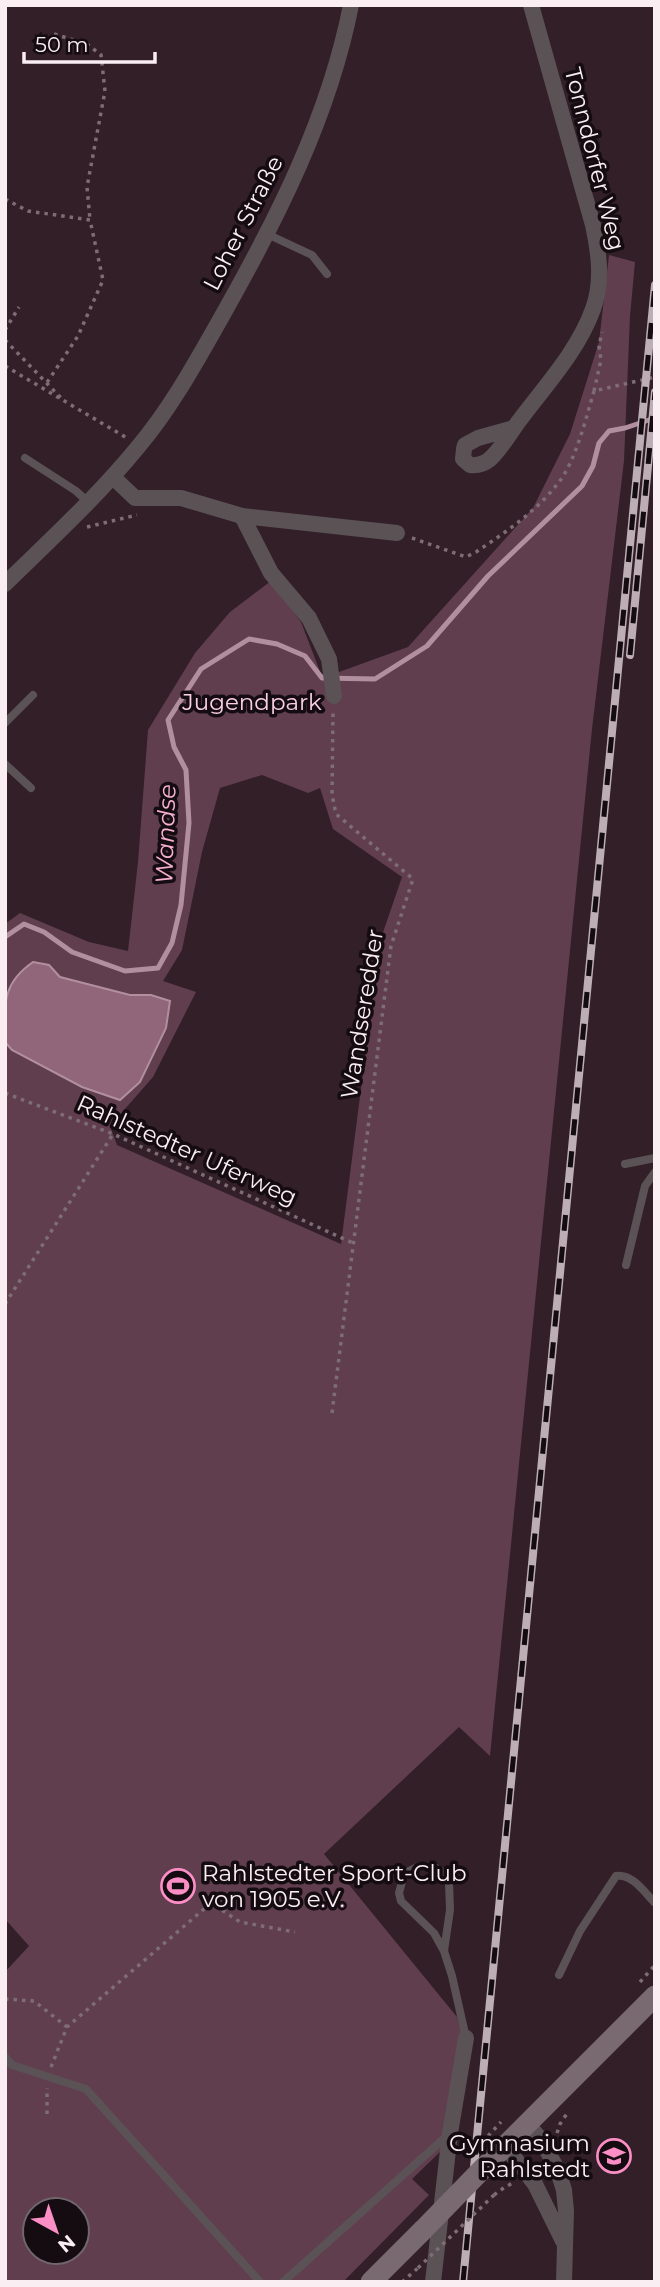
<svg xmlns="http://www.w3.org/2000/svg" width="660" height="2287" font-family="Montserrat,sans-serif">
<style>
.green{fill:#603e4e;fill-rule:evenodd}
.water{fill:#91667a;stroke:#b18f9e;stroke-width:2}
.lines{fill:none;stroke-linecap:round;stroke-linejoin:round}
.stream{stroke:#b18f9e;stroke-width:5}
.path{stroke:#7e6d75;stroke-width:3.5;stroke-dasharray:3.5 5;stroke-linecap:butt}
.lane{stroke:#5b5256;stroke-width:8}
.street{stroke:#5b5256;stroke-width:16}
.secondary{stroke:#796a71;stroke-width:21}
.rail-casing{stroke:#bcaeb4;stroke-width:8}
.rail{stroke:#140c10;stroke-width:5;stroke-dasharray:16;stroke-linecap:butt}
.path-bridge{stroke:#7e6d75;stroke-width:3.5;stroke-dasharray:3.5 5;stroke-linecap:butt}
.secondary-bridge{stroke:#796a71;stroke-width:21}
.labels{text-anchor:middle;stroke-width:7;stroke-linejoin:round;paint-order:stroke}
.street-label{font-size:23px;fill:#fbeef3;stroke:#140c10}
.park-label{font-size:23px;fill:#fbcfe3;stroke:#140c10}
.poi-label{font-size:23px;fill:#fbeef3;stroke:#140c10;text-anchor:start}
.water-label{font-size:24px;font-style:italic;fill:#f5afd0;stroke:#140c10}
</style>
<rect width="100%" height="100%" fill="#321f28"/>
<path class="green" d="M 609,255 L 635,262 L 630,316 L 624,461 L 592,729 L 490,1756 L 459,1727 L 324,1854 L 457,2017 L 462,2035 L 441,2151 L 412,2179 L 429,2195 L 343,2282 L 5,2282 L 5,1972 L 29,1946 L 5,1919 L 5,1042 L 12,1050 L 82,1087 L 151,995 L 130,996 L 60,977 L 49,965 L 11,983 L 5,996 L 5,924 L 20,913 L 89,942 L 128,951 L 138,862 L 148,730 L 195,653 L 230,612 L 271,581 L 301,622 L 321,674 L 339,672 L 408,647 L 533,508 L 570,434 L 599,342 ZM 262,775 L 308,793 L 320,788 L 333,829 L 402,877 L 380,941 L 341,1244 L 117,1145 L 110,1126 L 153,1077 L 196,992 L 163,981 L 182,950 L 202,852 L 220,788 ZM 35,2210 L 77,2210 L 77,2252 L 35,2252 Z"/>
<path class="water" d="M 33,962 L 49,965 L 60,977 L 130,995 L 151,995 L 170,1001 L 166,1028 L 140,1082 L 120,1100 L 82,1087 L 12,1050 L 5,1042 C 5,1006 0,985 33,962 Z"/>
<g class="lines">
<polyline class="stream" points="5,937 24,924 44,932 72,952 125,971 158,968 172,943 181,905 189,823 186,770 174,747 168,720 201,669 249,639 277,644 305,656 322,678 375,679 427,646 488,576 582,486 593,466 599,443 609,431 625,428 655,418"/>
<g class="path">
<polyline points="54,34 87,44 101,55 105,91 87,187 90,220"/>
<polyline points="5,199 28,211 90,220 103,280 78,336 46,384"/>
<polyline points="5,330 19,307"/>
<polyline points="5,340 62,399"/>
<polyline points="5,366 127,438"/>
<polyline points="594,391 601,360 599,346 602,332"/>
<polyline points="87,527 137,515"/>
<path d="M 412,538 L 466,557 L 476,552 C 506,532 537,511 559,482 C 576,460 586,418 594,391 L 655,377"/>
<polyline points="5,1093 113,1134 353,1243"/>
<polyline points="5,1304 113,1134"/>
<polyline points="332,1413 391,946 413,879 336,814 332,795 333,713"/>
<polyline points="640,1982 655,1965"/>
<polyline points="5,1999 34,2001 67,2027"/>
<polyline points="51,2067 67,2027 211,1903 240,1922 295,1932"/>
<polyline points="47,2114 47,2088"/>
<polyline points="557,2133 560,2124 568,2112"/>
<polyline points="494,2195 505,2187 513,2183"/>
<polyline points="402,2282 418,2268"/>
</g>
<g class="lane">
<polyline points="267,234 312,255 327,274"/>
<polyline points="25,458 76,491 88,502"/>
<polyline points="5,723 33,695"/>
<polyline points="5,764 31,788"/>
<polyline points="625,1164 655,1158"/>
<polyline points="626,1265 645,1186 655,1172"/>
<polyline points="444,1951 434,1933 401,1901 399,1893 403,1878 407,1872 419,1866 432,1866 440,1870 449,1882 450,1910 444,1951 452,1976 466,2038"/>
<path d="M 559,1975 L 580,1931 L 616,1876 C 632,1873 645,1893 655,1903"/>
<polyline points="5,2057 12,2065 86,2089 260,2282"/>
<polyline points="283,2282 448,2135"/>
</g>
<g class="street">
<path d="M 514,428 L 478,438 L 465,445 L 464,449 L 463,459 L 470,465 C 478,466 484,464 490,459 C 501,449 510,433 519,421 C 545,386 578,351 593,309 C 603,282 599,253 593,225 L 531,5"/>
<polyline points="113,477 135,498 181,498 242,516 397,533"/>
<polyline points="242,516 271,573 309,618 329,659 334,696"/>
<path d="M 5,584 C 50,540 98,496 138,447 C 171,408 196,362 221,318 C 277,219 329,117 351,5"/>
<polyline points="527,2123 542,2141 558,2171 564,2190 566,2211 564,2282"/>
<polyline points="505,2146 535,2184 563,2241"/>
<polyline points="433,2282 450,2133 466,2038"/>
</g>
<g class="secondary">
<polyline points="499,2152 655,1996"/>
<polyline points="371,2282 423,2230"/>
</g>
<g class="rail-casing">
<g id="rail">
<polyline points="630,655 655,392"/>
<polyline points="463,2282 655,285"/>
</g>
</g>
<use href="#rail" class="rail"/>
<g class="path-bridge">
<polyline points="488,2136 501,2122"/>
<polyline points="418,2268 494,2195"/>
</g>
<polyline class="secondary-bridge" points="423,2230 499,2152"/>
</g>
<defs>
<g id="stadium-ring" transform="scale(1.75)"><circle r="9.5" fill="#140c10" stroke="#fb8fc5" stroke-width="1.5"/><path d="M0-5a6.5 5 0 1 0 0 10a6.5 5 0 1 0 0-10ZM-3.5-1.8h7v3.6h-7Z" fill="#fb8fc5"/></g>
<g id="school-ring" transform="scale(1.75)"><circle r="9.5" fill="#140c10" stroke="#fb8fc5" stroke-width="1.5"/><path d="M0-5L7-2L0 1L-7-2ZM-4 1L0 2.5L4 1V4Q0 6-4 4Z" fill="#fb8fc5"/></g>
</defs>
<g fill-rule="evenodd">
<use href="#stadium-ring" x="178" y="1886"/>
<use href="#school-ring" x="614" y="2156"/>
</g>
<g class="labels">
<g class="street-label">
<text transform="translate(595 159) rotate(76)" y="8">Tonndorfer Weg</text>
<text transform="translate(243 223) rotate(-63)" y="8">Loher Straße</text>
<text transform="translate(362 1014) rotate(-81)" y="8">Wandseredder</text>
<text transform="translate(187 1150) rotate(24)" y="8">Rahlstedter Uferweg</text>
</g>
<g class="park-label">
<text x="252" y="710">Jugendpark</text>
</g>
<g class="poi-label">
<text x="202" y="1881">Rahlstedter Sport-Club<tspan x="202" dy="26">von 1905 e.V.</tspan></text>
<text x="590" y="2151" text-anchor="end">Gymnasium<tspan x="590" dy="26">Rahlstedt</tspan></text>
</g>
<g class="water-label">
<text transform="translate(166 834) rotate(-88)" y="8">Wandse</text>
</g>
</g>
<rect width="660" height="2287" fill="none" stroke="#fbeef3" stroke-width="14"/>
<g transform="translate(56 2231) rotate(140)"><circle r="33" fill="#140c10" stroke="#70666b" stroke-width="2"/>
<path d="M0-5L12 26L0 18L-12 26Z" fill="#fb8fc5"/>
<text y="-10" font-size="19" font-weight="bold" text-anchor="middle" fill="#fbeef3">N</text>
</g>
<path d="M24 52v10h131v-10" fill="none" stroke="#fbeef3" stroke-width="3.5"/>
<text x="35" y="52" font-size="21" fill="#fbeef3" stroke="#140c10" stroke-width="5" paint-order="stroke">50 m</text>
</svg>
